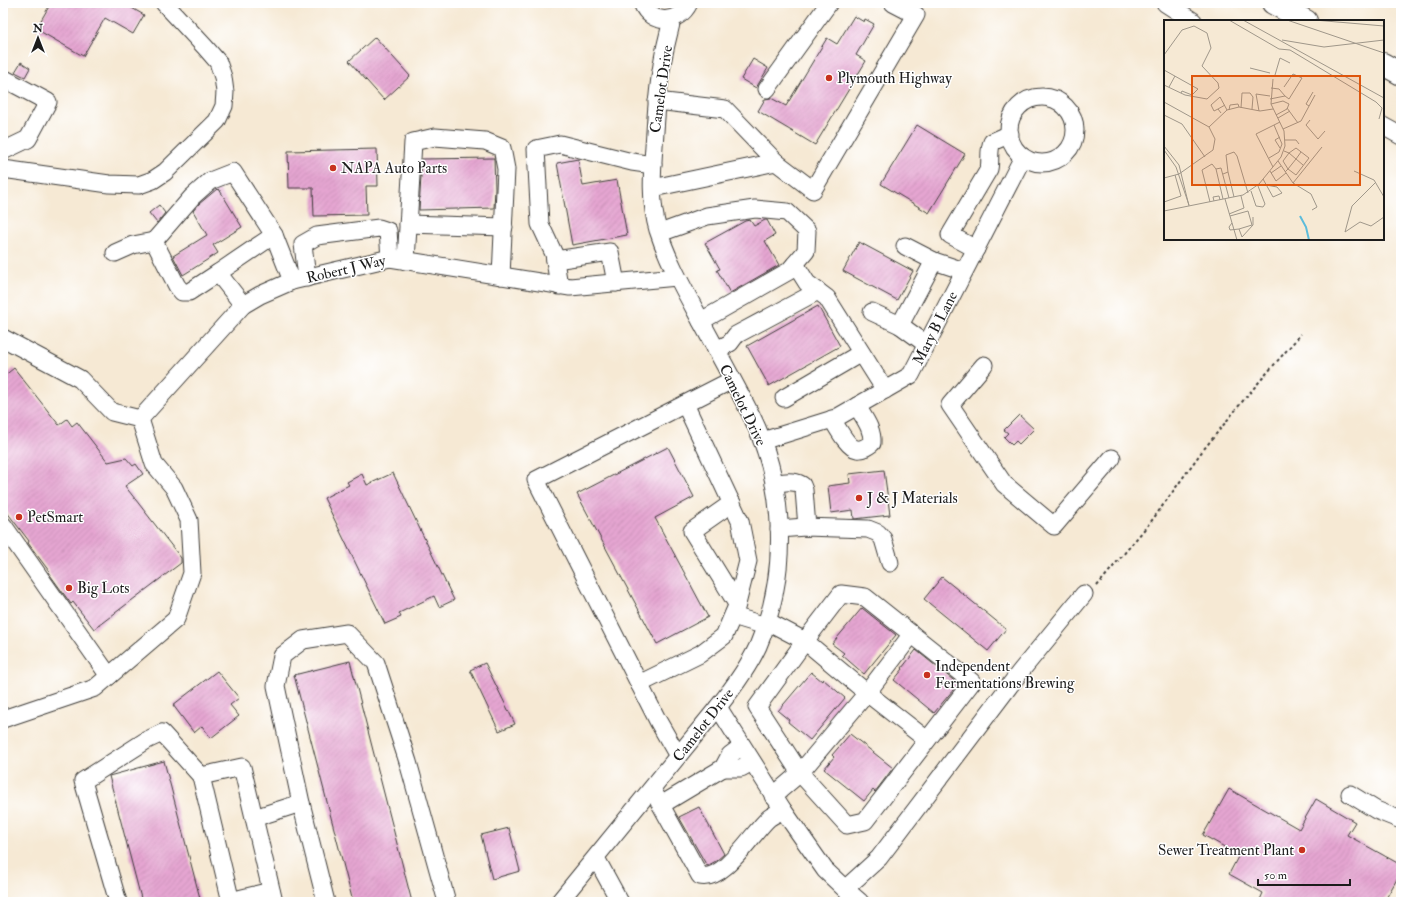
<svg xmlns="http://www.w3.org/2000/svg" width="1404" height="905" font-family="'IM FELL Double Pica',serif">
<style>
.building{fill:url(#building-hatch)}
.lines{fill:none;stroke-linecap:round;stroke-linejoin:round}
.minor-casing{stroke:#3d3b38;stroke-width:19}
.highway-casing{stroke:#3d3b38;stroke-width:24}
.path{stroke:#3d3b38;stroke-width:2;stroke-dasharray:3 3;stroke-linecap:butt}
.minor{stroke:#fff;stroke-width:17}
.highway{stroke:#fff;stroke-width:22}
.poi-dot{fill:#c8321e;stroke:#fff;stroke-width:1.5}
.labels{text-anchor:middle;stroke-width:3;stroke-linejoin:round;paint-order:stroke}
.poi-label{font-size:15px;fill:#1c1c1c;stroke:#fff;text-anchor:start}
.street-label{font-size:15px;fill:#1c1c1c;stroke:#fff}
.inset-river{fill:none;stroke:#5cbcdb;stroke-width:2}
.inset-road{fill:none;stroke:#9f978a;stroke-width:1}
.view{fill:#de560d;fill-opacity:0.15;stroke:#de560d;stroke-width:2}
.inset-edge{fill:none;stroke:#1c1c1c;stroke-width:2}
</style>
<defs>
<pattern id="building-hatch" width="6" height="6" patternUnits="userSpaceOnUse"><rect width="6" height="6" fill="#e5a5d1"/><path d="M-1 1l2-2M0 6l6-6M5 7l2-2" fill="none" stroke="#c48db3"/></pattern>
</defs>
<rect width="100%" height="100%" fill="#fff"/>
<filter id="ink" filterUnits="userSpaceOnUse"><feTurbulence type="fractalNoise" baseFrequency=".025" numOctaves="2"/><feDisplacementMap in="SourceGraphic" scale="8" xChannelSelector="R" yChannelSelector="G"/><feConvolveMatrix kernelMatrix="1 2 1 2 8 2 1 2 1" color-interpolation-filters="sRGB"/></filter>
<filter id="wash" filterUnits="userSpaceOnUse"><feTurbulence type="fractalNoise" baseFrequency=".012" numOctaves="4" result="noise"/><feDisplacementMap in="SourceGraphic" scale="16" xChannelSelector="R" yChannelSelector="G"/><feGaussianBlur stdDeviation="0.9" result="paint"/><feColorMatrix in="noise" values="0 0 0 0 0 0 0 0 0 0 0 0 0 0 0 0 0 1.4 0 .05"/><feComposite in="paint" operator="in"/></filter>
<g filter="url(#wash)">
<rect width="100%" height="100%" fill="#f6e9d4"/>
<g id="blocks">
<g class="building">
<polygon points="51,3 123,3 144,15 133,34 105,18 83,56 36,29"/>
<polygon points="854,16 864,22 865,19 874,24 856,55 866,61 815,145 758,111 765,99 771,98 786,106 827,38 837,44"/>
<polygon points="375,37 410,76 384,100 349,61"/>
<polygon points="753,59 768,68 756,88 741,79"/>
<polygon points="21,62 30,68 25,77 15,72"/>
<polygon points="917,125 965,154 929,213 881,184"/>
<polygon points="377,149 378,186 366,186 367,215 314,216 313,188 289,188 288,151"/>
<polygon points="494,158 495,189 494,208 419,210 422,159"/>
<polygon points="578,159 583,186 617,180 627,235 572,245 557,163"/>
<polygon points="217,189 218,190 219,189 242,227 213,245 218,253 183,275 173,256 207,235 193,211 199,204"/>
<polygon points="159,205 165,213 157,223 149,213"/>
<polygon points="750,220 754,226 765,220 767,220 775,235 765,241 779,265 730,293 717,270 720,269 705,243 745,221"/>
<polygon points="859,242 913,271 897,300 843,271"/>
<polygon points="818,306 840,346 769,386 747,346"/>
<polygon points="14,368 59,425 67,419 72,426 77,422 108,462 126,458 133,466 136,464 143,474 125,486 181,558 181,563 94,629 73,602 71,604 48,572 49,571 28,543 29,541 3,507 3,377"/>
<polygon points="1019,415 1034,429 1019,444 1016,441 1012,445 1004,437 1008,433 1004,430"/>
<polygon points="668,447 694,497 655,518 708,617 657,644 577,494"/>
<polygon points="884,470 890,515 854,519 853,510 831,513 828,486 850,483 849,474"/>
<polygon points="393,473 454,600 439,607 434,596 399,613 401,617 385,624 324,498 349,485 347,482 362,474 367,485"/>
<polygon points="942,577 1006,629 988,651 924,599"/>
<polygon points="862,608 896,635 864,674 842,655 844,653 832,644"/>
<polygon points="916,650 958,684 934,713 894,680 903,669 902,668"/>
<polygon points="350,661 412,902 353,902 294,675"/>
<polygon points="485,663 515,724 499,731 470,670"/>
<polygon points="217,671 239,698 230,705 239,716 211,738 202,726 194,733 173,705"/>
<polygon points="811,672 822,681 823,679 845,698 810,740 788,722 789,720 778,711"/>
<polygon points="850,734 893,768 875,792 873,790 864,801 824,769 834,757 832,755"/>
<polygon points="164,761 201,902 142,902 109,776"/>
<polygon points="1229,789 1299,829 1316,799 1355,822 1347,835 1401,865 1401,872 1384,902 1259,902 1263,893 1229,874 1239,855 1203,835"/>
<polygon points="699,807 724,854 716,861 707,866 679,817"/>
<polygon points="509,828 520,871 492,879 481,835"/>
</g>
</g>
</g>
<g filter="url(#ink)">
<use href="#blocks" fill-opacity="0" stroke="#3d3b38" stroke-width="1"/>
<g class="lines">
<g class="minor-casing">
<g id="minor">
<path d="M 642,3 C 651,26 679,24 689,3"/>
<polyline points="1165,3 1193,21"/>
<polyline points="3,78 48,102 28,139 3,151"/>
<polyline points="767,89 829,3"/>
<circle cx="1042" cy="130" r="33"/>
<polyline points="1383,126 1401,136"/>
<polyline points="776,162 813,190 916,15 893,3"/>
<polyline points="3,169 109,184 139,185 153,180 165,172 217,121 224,106 225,92 223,77 218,62 205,47 164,3"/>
<polyline points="653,188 776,162 725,109 657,101"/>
<polyline points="408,224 504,227"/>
<polyline points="660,233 707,216 755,209 787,212 807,231 806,251 789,271 701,321"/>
<polyline points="905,246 934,261 964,271"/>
<path d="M 976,249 L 950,235 L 989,169 C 991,160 988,151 992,142 L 1010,134"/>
<polyline points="115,253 133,245 154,241"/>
<polyline points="555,260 610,252 616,283"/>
<polyline points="406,261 413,142 435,137 485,141 502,148 506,169 501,276"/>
<polyline points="795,264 807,283 827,298 885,390"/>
<polyline points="218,273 189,292 182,292 177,286 154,241 192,197 210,181 233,172 274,235 292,281"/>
<polyline points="307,278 303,244 317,236 379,228 388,231 390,258"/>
<polyline points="559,286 554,254 540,224 536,149 560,144 632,162 653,165"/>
<polyline points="243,305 218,273 274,235"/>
<polyline points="872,312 900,325 926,344"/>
<polyline points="900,325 934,261"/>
<polyline points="3,338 80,379 112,412 140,419"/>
<polyline points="716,350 730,343 736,335 818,291"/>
<polyline points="984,365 950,405 1004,484 1054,526 1112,458"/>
<polyline points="784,398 861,353"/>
<polyline points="140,419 243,305 260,295 292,281 390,258 570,287 677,277"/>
<path d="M 832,419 C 837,427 848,448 857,449 C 863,450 868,446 872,443 C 873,429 864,418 857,406"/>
<polyline points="762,441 836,418 911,375 1023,157"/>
<path d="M 774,484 C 784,482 792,480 802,485 L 804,490 L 807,527"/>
<polyline points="732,503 692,531 737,604"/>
<polyline points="3,525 109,676"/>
<polyline points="779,529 805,527 868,529 878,533 883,539 890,563"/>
<polyline points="733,616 766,626"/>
<polyline points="767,621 805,641 841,594 865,597 972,682 865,821 847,825 800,773 773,796"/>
<polyline points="912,634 867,693 800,773 757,707 805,641 867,693 927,740"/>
<polyline points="639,684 700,654 724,636 736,608 748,561 740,521 685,404"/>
<polyline points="718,707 783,810 825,870 845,889 879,858 1020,672 1084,594"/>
<polyline points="3,719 95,688 176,619 192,573 189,520 174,488 154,464 140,419"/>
<polyline points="678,756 658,721 536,480 732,380"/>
<polyline points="723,768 741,768 752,762"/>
<path d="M 652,789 L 700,876 C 724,882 752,833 769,818 C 773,815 778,813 783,810"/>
<polyline points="1350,794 1376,810 1401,820"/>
<polyline points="301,803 326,902"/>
<polyline points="661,805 723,768 730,755 742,746"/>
<polyline points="254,818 301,803 276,686 282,656 303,640 347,633 376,663 408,762 447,902"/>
<polyline points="596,858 620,902"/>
<polyline points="845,889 860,902"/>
<polyline points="230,901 271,891"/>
<polyline points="118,902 83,781 147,740 162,733 201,776"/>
<polyline points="231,902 201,776 242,767 274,902"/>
<path d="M 559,902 L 718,707 C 733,688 748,668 758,646 C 789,574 786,487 752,417 C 734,381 714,346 695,310 C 681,284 667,258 658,230 C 650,203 652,173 654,146 C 656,119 657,92 662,65 C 664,50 669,34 672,19"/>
</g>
</g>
<g class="highway-casing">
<g id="highway">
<polyline points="1273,3 1306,21"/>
<polyline points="1383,64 1401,74"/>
</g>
</g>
<polyline class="path" points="1097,586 1153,519 1200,454 1246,397 1301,334"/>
<use href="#minor" class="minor"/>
<use href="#highway" class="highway"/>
</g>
</g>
<g class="poi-dot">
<circle cx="829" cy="78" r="4"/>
<circle cx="333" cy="168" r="4"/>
<circle cx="859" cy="498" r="4"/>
<circle cx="19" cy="517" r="4"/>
<circle cx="69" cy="588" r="4"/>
<circle cx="927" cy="675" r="4"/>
<circle cx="1302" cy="850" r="4"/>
</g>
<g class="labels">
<g class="poi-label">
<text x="837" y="83">Plymouth Highway</text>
<text x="341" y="173">NAPA Auto Parts</text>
<text x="867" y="503">J &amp; J Materials</text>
<text x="27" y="522">PetSmart</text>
<text x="77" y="593">Big Lots</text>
<text x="935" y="671">Independent<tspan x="935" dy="17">Fermentations Brewing</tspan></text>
<text x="1294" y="855" text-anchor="end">Sewer Treatment Plant</text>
</g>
<g class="street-label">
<text transform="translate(661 89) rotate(-82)" y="5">Camelot Drive</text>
<text transform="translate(346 269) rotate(-13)" y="5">Robert J Way</text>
<text transform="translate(935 328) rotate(-63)" y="5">Mary B Lane</text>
<text transform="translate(743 405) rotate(64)" y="5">Camelot Drive</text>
<text transform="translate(703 725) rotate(-52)" y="5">Camelot Drive</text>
</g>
</g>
<g transform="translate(1164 20)">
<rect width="220" height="220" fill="#f6e9d4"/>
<path class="inset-river" d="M 136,196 L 142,207 L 145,220"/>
<path class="inset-road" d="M 65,0 L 115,29 L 126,30 L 212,82 L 218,88 L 215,99M 79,0 L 220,78M 123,0 L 220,33M 150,0 L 220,6M 118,20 L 160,27 L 220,20M 0,35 L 18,10 L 30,6 L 43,13 L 47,28 L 38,46 L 54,63 L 55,68 L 43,79 L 21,75 L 0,65M 86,48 L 106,53M 0,50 L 34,69 L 28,75 L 18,71 L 17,73M 111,55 L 116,38 L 126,43M 5,67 L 11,56M 120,67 L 129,54 L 138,58 L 125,79 L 121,76M 106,79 L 121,76 L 115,69 L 107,68M 0,82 L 45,107M 107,84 L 119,81 L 125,84 L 123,89 L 112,95M 145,86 L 142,84 L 149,72M 77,88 L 78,73 L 86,73 L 89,77 L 88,89M 123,88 L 134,103M 54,89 L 50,91 L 47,85 L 56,77 L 63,90M 65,90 L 66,85 L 74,84 L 75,87M 95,91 L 92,74 L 106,76M 57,93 L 54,89 L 61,85M 0,95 L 18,104 L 41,137M 114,98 L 126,91M 146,100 L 142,105 L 154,119 L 161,111M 45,107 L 63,90 L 75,87 L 96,91 L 109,89M 119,109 L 137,101 L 151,75M 116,117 L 111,120 L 116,128M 121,120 L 132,120 L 135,124M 0,126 L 15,145 L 25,186M 0,130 L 12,147 L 25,185M 120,131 L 125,133 L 132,128 L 145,138 L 132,155 L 124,149 L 121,152M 137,132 L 132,139 L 124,149 L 119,141 L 125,133 L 139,145M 105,138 L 115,132 L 118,124 L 110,105M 114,141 L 129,163 L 158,127M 109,147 L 92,114 L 116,102M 106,151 L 112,161 L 122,153M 190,151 L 210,160 L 220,177M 64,152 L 70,177M 107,153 L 117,146M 59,154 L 64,152 L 62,135 L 70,132 L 73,136 L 84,173M 0,158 L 15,154 L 49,130 L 51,119 L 45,107M 99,159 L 109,177 L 118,173 L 113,167 L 102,165M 212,162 L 188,186 L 181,212 L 196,202 L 207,206 L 220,197M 129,163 L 147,174 L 153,187 L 148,190M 87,171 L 92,186 L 99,187 L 101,184 L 94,166M 59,179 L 52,149 L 57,148 L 65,178M 61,179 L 73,220M 50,181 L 49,177 L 55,176 L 56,180M 0,182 L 17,176 L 11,155M 46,182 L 38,150 L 48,144 L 52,149M 0,191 L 79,175 L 95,164 L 117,137 L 121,126 L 120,111 L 107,84 L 109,59M 65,194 L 80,188 L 77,176M 66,196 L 84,191 L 88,205M 68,203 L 65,207 L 66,210 L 75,209 L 78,217 L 89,205 L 89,197M 75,209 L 88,205"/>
<path class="view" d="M 28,56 L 196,56 L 196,165 L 28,165 Z"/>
<rect width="220" height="220" class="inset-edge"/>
</g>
<rect width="1404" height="905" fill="none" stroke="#fff" stroke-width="16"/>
<g transform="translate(38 38)" stroke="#ffffff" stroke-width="3" paint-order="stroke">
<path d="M0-3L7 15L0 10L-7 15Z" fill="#1c1c1c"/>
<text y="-6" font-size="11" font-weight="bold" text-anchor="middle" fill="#1c1c1c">N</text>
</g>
<path d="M1258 879v6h92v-6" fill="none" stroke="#1c1c1c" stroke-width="2"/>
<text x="1264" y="879" font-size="12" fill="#1c1c1c" stroke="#ffffff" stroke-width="3" paint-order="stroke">50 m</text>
</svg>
